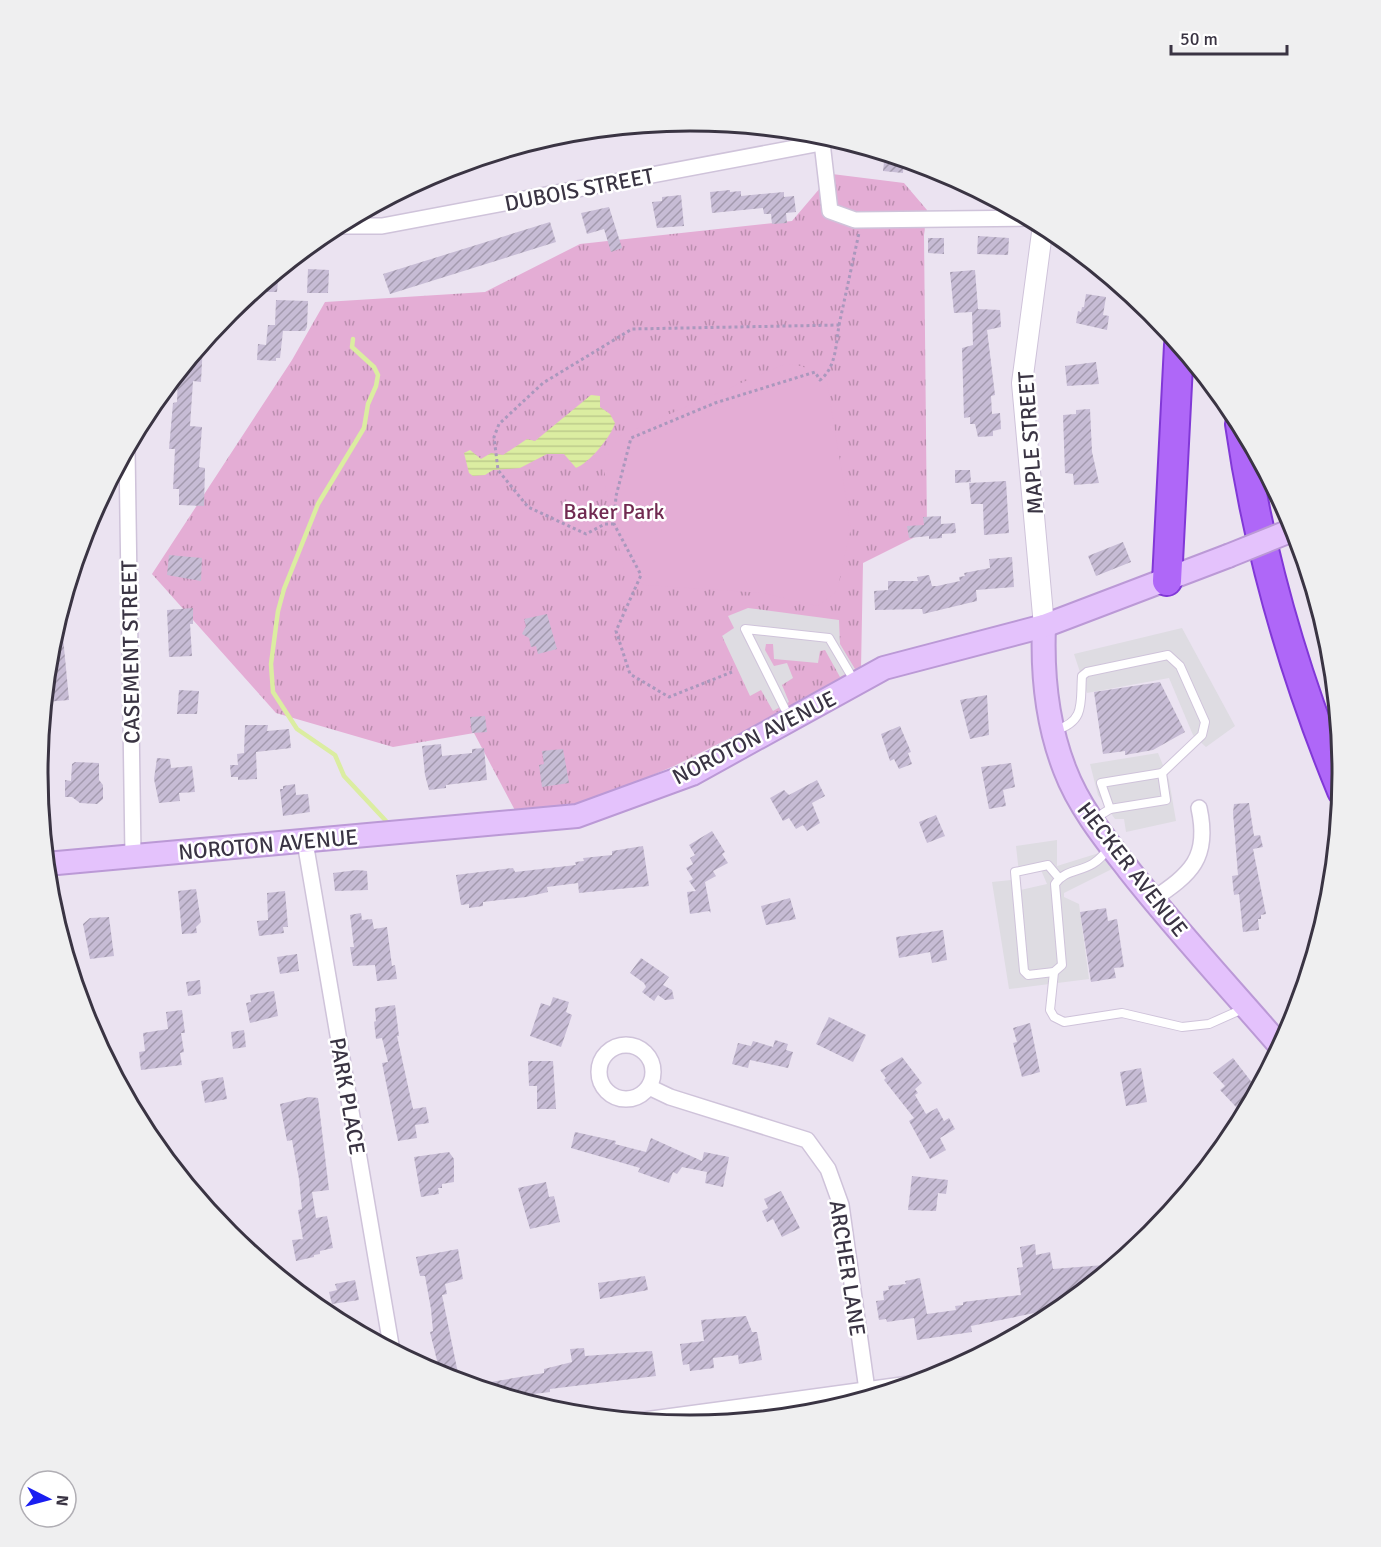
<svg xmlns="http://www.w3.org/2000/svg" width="1381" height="1547" font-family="Signika,sans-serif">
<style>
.park{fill:url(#park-tufts)}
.pitch{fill:#e4add5}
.parking{fill:#dedce2}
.water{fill:url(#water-rules)}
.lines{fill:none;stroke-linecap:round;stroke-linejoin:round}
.stream{stroke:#dbeda1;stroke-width:4.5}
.building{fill:url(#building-hatch)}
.service-casing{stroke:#cfc3da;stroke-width:10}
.minor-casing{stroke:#cfc3da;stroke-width:18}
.tertiary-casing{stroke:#cfc3da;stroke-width:22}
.secondary-casing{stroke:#bb99d6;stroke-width:26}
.motorway-casing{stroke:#8138d7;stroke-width:32}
.path{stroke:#aa98bd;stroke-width:3;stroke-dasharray:3 3;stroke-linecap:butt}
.service{stroke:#fff;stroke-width:8}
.minor{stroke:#fff;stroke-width:15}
.tertiary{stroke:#fff;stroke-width:20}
.secondary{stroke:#e4c2fc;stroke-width:22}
.motorway{stroke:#af67f8;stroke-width:28}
.secondary-bridge-casing{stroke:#bb99d6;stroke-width:26;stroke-linecap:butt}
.secondary-bridge{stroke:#e4c2fc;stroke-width:22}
.labels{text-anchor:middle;stroke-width:5;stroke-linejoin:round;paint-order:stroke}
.street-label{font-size:22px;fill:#3a3443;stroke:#fff}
.park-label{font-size:22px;fill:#712a51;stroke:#fff}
.rim{fill:none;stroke:#3a3443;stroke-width:3}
</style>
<defs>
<pattern id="park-tufts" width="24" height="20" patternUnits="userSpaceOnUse" patternTransform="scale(1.5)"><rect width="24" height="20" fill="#e4add5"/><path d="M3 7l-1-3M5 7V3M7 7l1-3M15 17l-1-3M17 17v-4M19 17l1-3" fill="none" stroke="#ba8eae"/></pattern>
<pattern id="water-rules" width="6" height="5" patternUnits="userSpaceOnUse" patternTransform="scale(1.5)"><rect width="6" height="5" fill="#dbeda1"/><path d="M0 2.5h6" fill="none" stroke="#bdcc8c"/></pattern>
<pattern id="building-hatch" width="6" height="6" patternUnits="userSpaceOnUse" patternTransform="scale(1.5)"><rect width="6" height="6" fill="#c7bcd5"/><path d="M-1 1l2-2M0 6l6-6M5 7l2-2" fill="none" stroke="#a39aae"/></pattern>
</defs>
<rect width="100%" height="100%" fill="#ebe3f1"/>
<polygon class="park" points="832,174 904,183 927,210 924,235 927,531 863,563 861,669 816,695 674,766 594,800 518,816 474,733 393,747 276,713 152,574 292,360 325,302 485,292 580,244 792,221"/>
<path class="pitch" d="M 785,364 C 800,365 811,367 820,380 L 826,376 L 851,528 L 837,591 L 817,606 L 763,593 L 644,585 L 625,574 L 605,485 L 605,461 L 619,436 Z"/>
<g class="parking">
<polygon points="748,608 839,620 840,644 855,669 840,677 825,650 820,651 818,663 774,659 773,644 766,644 765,650 774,666 787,663 793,678 782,685 789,702 773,711 761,690 750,696 722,636 734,628 728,616"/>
<polygon points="1182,628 1235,726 1206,747 1193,735 1169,678 1087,693 1074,654"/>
<polygon points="1158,753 1169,780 1176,821 1126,832 1124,819 1115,819 1098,795 1090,764"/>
<polygon points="1057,840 1057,866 1099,853 1112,869 1064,893 1064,897 1079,904 1089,979 1009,989 992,882 1011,880 1016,891 1047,884 1041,870 1019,873 1016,846"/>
</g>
<path class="water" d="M 591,395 L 600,396 L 600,407 L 610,414 L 615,423 C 611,437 589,463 576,468 L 564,454 L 547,454 L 520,468 L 493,470 L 485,475 L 473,476 L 469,473 L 464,453 L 470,450 L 481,459 L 491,453 L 503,455 L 527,439 L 535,441 Z"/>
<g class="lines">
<polyline class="stream" points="353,339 352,347 374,367 378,375 376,386 368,404 364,428 318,504 284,589 278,611 271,664 273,692 297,729 335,755 344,776 386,821"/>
</g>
<g class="building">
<polygon points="885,153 904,159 903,173 883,171"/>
<polygon points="730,190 730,192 741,191 741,196 784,192 784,197 794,196 796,212 786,213 787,223 772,224 771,214 764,214 763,208 712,213 710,192"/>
<polygon points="681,195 684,226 657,228 652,202 662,201 662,197"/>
<polygon points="609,207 622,248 611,252 604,229 587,234 581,213"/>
<polygon points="550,222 556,242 390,294 383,274"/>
<polygon points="978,236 1009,238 1008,255 977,254"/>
<polygon points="928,238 944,238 944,254 928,253"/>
<polygon points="308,269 329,270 328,293 307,293"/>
<polygon points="279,270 277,292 264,292 264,283"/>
<polygon points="975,270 978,309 1000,310 1001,327 987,330 995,395 991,396 992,414 1000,413 1001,429 993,431 993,436 978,437 975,424 970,424 970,417 964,418 962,348 973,345 972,312 954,313 950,272"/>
<polygon points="1086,294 1106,297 1103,315 1109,316 1107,330 1076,323 1078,311 1081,312 1082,307 1084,307"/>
<polygon points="276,300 308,301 307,327 305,331 283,331 280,358 276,358 276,361 257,360 258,344 266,345 268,325 275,325"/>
<polygon points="203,343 201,382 193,381 190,426 202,427 199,467 205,468 204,506 179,505 179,489 173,489 175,449 169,449 173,403 177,402 178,373"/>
<polygon points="1096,362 1099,384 1067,386 1065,366"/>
<polygon points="1090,409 1092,452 1099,483 1074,485 1073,474 1065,473 1063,415 1076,414 1076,410"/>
<polygon points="955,470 970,470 971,482 955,483"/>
<polygon points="1006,481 1009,533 984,535 983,504 971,504 969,483"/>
<polygon points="941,516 941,524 955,523 956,533 942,534 942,538 929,539 929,536 909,538 907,526 924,525 923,517"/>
<polygon points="1123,542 1131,562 1096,576 1088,556"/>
<polygon points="169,555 202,558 201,581 167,575"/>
<polygon points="1012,557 1014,587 976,590 977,601 923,614 922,609 875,610 874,591 888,590 888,581 918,581 917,577 929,575 932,586 937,586 960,581 959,577 965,576 964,573 990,568 989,559"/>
<polygon points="193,608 193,624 190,624 192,656 169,657 167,610"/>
<polygon points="547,614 557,649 538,654 536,646 531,647 529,638 522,634 526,626 524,619"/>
<polygon points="63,637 69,700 45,702 50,646 52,638"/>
<polygon points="1160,682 1185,732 1153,750 1125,755 1125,751 1103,754 1094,692"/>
<polygon points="179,690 199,691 197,714 177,714"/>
<polygon points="987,695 989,735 970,739 960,700"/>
<polygon points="485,716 487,732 472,733 470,717"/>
<polygon points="245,725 268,725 267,731 289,729 291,748 256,752 257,779 238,780 238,777 231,777 230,765 238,765 237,754 244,753"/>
<polygon points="900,726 911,752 908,753 912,764 899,769 894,759 890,761 881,734"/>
<polygon points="441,744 442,756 472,753 472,749 484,748 487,780 446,785 446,788 429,790 425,775 422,746"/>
<polygon points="563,749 569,783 542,787 539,765 544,764 542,751"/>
<polygon points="157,758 170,759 171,768 192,766 195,792 179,793 180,801 159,803 154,779"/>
<polygon points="75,762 99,763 99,780 103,785 103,799 97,804 80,803 72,797 65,797 65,780 71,781 72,764"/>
<polygon points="1011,763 1015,787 1003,790 1006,806 989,809 981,767"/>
<polygon points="817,780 825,796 812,803 820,823 807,831 803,825 796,829 789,818 783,821 770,798 784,790 789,795"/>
<polygon points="295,784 296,795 308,794 310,812 283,816 280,789 283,789 283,786"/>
<polygon points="1249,803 1254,836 1260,835 1263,847 1253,849 1266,914 1261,915 1261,919 1258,919 1259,930 1243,932 1239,894 1234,895 1232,876 1238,875 1233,813 1234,804"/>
<polygon points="936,815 945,836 927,843 919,822"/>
<polygon points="712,831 725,852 722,854 728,863 713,871 716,876 705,882 711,913 709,911 690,914 687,892 696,891 689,881 693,879 686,868 693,864 690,858 695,855 689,845"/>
<polygon points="643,846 649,886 579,893 578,883 547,887 548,892 526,897 483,902 483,906 469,908 469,904 461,905 456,875 513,868 515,872 576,865 575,862 584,861 583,858 612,855 612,851"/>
<polygon points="357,870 367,871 368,890 335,891 333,873"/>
<polygon points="196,889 201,922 196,927 197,933 182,934 178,891"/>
<polygon points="285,891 288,927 283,927 284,933 259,936 257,921 268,920 267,893"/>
<polygon points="790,898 796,919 766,925 761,906"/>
<polygon points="1106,908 1108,921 1117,919 1124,967 1114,968 1116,978 1091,982 1080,912"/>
<polygon points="361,913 362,920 372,919 374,929 387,927 392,966 395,965 397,979 377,981 375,965 353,966 350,947 354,947 350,915"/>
<polygon points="109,917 114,956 90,959 83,924 90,918"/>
<polygon points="943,930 947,960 932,963 930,952 899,958 896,937"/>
<polygon points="297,954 299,971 280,974 277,957"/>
<polygon points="641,958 669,977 663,985 672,990 674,999 665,1000 658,995 654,1001 642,992 646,987 644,983 630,973"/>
<polygon points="200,980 201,994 188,996 186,982"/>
<polygon points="274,991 278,1016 250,1023 246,1003 251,1002 250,995"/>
<polygon points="553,997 569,1002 566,1012 572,1015 561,1047 530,1036 541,1003 550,1006"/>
<polygon points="395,1005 399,1036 397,1036 413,1109 426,1107 429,1123 415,1125 417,1138 398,1141 382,1063 388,1062 382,1038 376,1039 374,1022 376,1021 375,1008"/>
<polygon points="182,1010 185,1033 181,1033 184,1052 180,1053 182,1065 141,1070 139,1052 145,1051 143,1033 168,1029 166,1012"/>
<polygon points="829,1017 866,1035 853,1062 816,1044"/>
<polygon points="1030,1023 1040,1072 1022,1077 1013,1043 1017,1042 1013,1028"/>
<polygon points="244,1030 246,1047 233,1049 231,1032"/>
<polygon points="775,1040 788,1044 786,1050 793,1052 788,1068 750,1060 748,1068 732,1064 738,1043 751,1046 753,1041 773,1047"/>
<polygon points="902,1057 922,1083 915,1089 918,1093 915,1095 926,1114 937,1108 944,1121 949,1118 955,1129 940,1138 946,1150 930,1159 909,1121 914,1118 884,1080 886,1078 880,1070"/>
<polygon points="1233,1058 1257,1089 1236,1107 1220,1090 1225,1086 1213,1073"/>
<polygon points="528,1061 553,1061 556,1109 537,1109 537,1086 529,1086"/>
<polygon points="1141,1068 1147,1102 1126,1106 1120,1072"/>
<polygon points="223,1077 227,1099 205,1103 201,1081"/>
<polygon points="309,1097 318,1098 329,1190 312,1192 316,1218 327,1216 333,1248 320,1251 320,1254 314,1255 314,1257 296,1261 292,1240 303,1239 298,1210 302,1209 299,1179 292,1140 287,1141 280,1104"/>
<polygon points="575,1132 616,1141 615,1144 646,1152 651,1138 702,1161 704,1152 729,1157 723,1187 705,1183 707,1172 682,1167 677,1174 673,1172 669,1183 638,1172 640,1168 571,1148"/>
<polygon points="449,1152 454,1159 454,1182 442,1184 442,1188 438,1188 439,1194 421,1197 414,1157"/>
<polygon points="912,1176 948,1180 946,1194 938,1193 936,1211 908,1210"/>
<polygon points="546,1182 549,1197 554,1196 560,1222 530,1229 518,1188"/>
<polygon points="781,1191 800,1228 782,1237 773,1219 767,1222 762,1211 768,1208 764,1199"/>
<polygon points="1035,1244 1036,1255 1050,1252 1053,1269 1117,1264 1064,1307 971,1326 972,1332 917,1340 914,1318 887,1322 886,1319 879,1320 876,1301 884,1300 883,1291 889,1290 888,1286 906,1284 905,1281 920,1278 927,1314 956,1310 955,1306 963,1305 963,1302 1021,1295 1017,1268 1023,1267 1020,1247"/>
<polygon points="458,1249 463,1279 445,1284 447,1294 442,1295 460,1383 441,1377 430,1332 433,1331 431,1309 425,1276 420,1276 416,1257"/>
<polygon points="645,1276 648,1290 600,1299 598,1283"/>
<polygon points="355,1280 359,1300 332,1304 329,1292 337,1290 335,1284"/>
<polygon points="746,1316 752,1332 757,1332 762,1360 739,1364 738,1355 713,1358 714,1368 690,1371 689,1364 683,1365 680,1344 704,1341 701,1320"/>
<polygon points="584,1348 585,1356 652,1351 656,1376 550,1389 550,1392 518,1396 519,1401 493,1393 491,1382 544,1373 544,1369 572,1362 570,1349"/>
</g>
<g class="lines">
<g class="service-casing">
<g id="service">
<polyline points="789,717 745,629 829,638 855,682"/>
<path d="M 1056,730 C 1086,721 1080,702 1082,676 L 1087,672 L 1168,655 L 1180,666 L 1205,722 L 1202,735 L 1162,773 L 1101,783 L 1110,809 L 1094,819"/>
<polyline points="1110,809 1166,800 1162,773"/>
<path d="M 1059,878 L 1048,865 L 1015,872 L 1024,971 L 1028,975 L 1054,972 L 1062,965 L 1055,884 C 1069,864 1090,877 1109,847"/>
<polyline points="1054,972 1050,1010 1054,1017 1064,1022 1122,1013 1182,1027 1209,1024 1245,1008"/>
</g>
</g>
<g class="minor-casing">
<g id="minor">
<polyline points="821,134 830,211 855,220 1029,218"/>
<polyline points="337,226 382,226 821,143"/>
<polyline points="127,449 133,855"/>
<polyline points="305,842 392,1351"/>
<path d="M 1152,900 C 1191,874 1210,858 1199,808"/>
<circle cx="626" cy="1072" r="27"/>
<polyline points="649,1087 670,1097 807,1140 828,1169 841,1205 867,1390"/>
<polyline points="637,1421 924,1382"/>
</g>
</g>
<g class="tertiary-casing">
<polyline id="tertiary" points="1043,225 1022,383 1044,626"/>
</g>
<g class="secondary-casing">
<g id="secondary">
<path d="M 1044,626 C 1042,675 1047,724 1065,770 C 1079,807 1105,839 1129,870 C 1177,931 1230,988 1281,1047"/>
<polyline points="46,864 577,816 692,774 884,668 1044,626 1228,556"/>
</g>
</g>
<g class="motorway-casing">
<g id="motorway">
<path d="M 1240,424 C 1258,549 1294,674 1342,791"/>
<polyline points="1167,581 1179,345"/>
</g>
</g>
<g class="path">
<polyline points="839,325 859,233"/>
<path d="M 614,524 L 605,524 L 586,534 L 528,507 L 498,470 L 494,437 L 499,424 L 543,383 L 632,329 L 839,325 C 836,344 836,368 820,380 L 815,372 L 715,403 L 631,438 L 616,496 L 614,524 L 641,575 L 616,631 L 630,674 L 669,697 L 732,672"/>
</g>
<use href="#service" class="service"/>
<use href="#minor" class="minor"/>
<use href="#tertiary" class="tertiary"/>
<use href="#secondary" class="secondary"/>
<use href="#motorway" class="motorway"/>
<g class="secondary-bridge-casing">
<polyline id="secondary-bridge" points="1228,556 1295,529"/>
</g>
<use href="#secondary-bridge" class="secondary-bridge"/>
</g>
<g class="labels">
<g class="street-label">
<text transform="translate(579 189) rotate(-11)" y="8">DUBOIS STREET</text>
<text transform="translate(1030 443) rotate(-94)" y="8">MAPLE STREET</text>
<text transform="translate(130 652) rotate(-91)" y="8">CASEMENT STREET</text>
<text transform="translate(754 737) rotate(-27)" y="8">NOROTON AVENUE</text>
<text transform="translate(268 844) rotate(-5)" y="8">NOROTON AVENUE</text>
<text transform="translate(1133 869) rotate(52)" y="8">HECKER AVENUE</text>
<text transform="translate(348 1096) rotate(80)" y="8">PARK PLACE</text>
<text transform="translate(848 1268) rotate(81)" y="8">ARCHER LANE</text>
</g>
<g class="park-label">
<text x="614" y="519">Baker Park</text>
</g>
</g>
<path d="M0 0H1381V1547H0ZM48 773a642 642 0 1 1 1284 0a642 642 0 1 1-1284 0Z" fill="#efeff0" fill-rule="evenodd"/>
<path class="rim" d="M48 773a642 642 0 1 1 1284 0a642 642 0 1 1-1284 0Z"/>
<g transform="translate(48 1499) rotate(96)"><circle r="28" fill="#ffffff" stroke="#b0aeb4" stroke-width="1.5"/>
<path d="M0-4.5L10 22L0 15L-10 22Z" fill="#1a1ef1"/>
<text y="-9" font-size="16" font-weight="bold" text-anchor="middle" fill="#3a3443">N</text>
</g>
<path d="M1171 45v9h116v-9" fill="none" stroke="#3a3443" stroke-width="3"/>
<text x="1180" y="45" font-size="18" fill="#3a3443" stroke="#ffffff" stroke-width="4.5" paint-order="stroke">50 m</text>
</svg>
